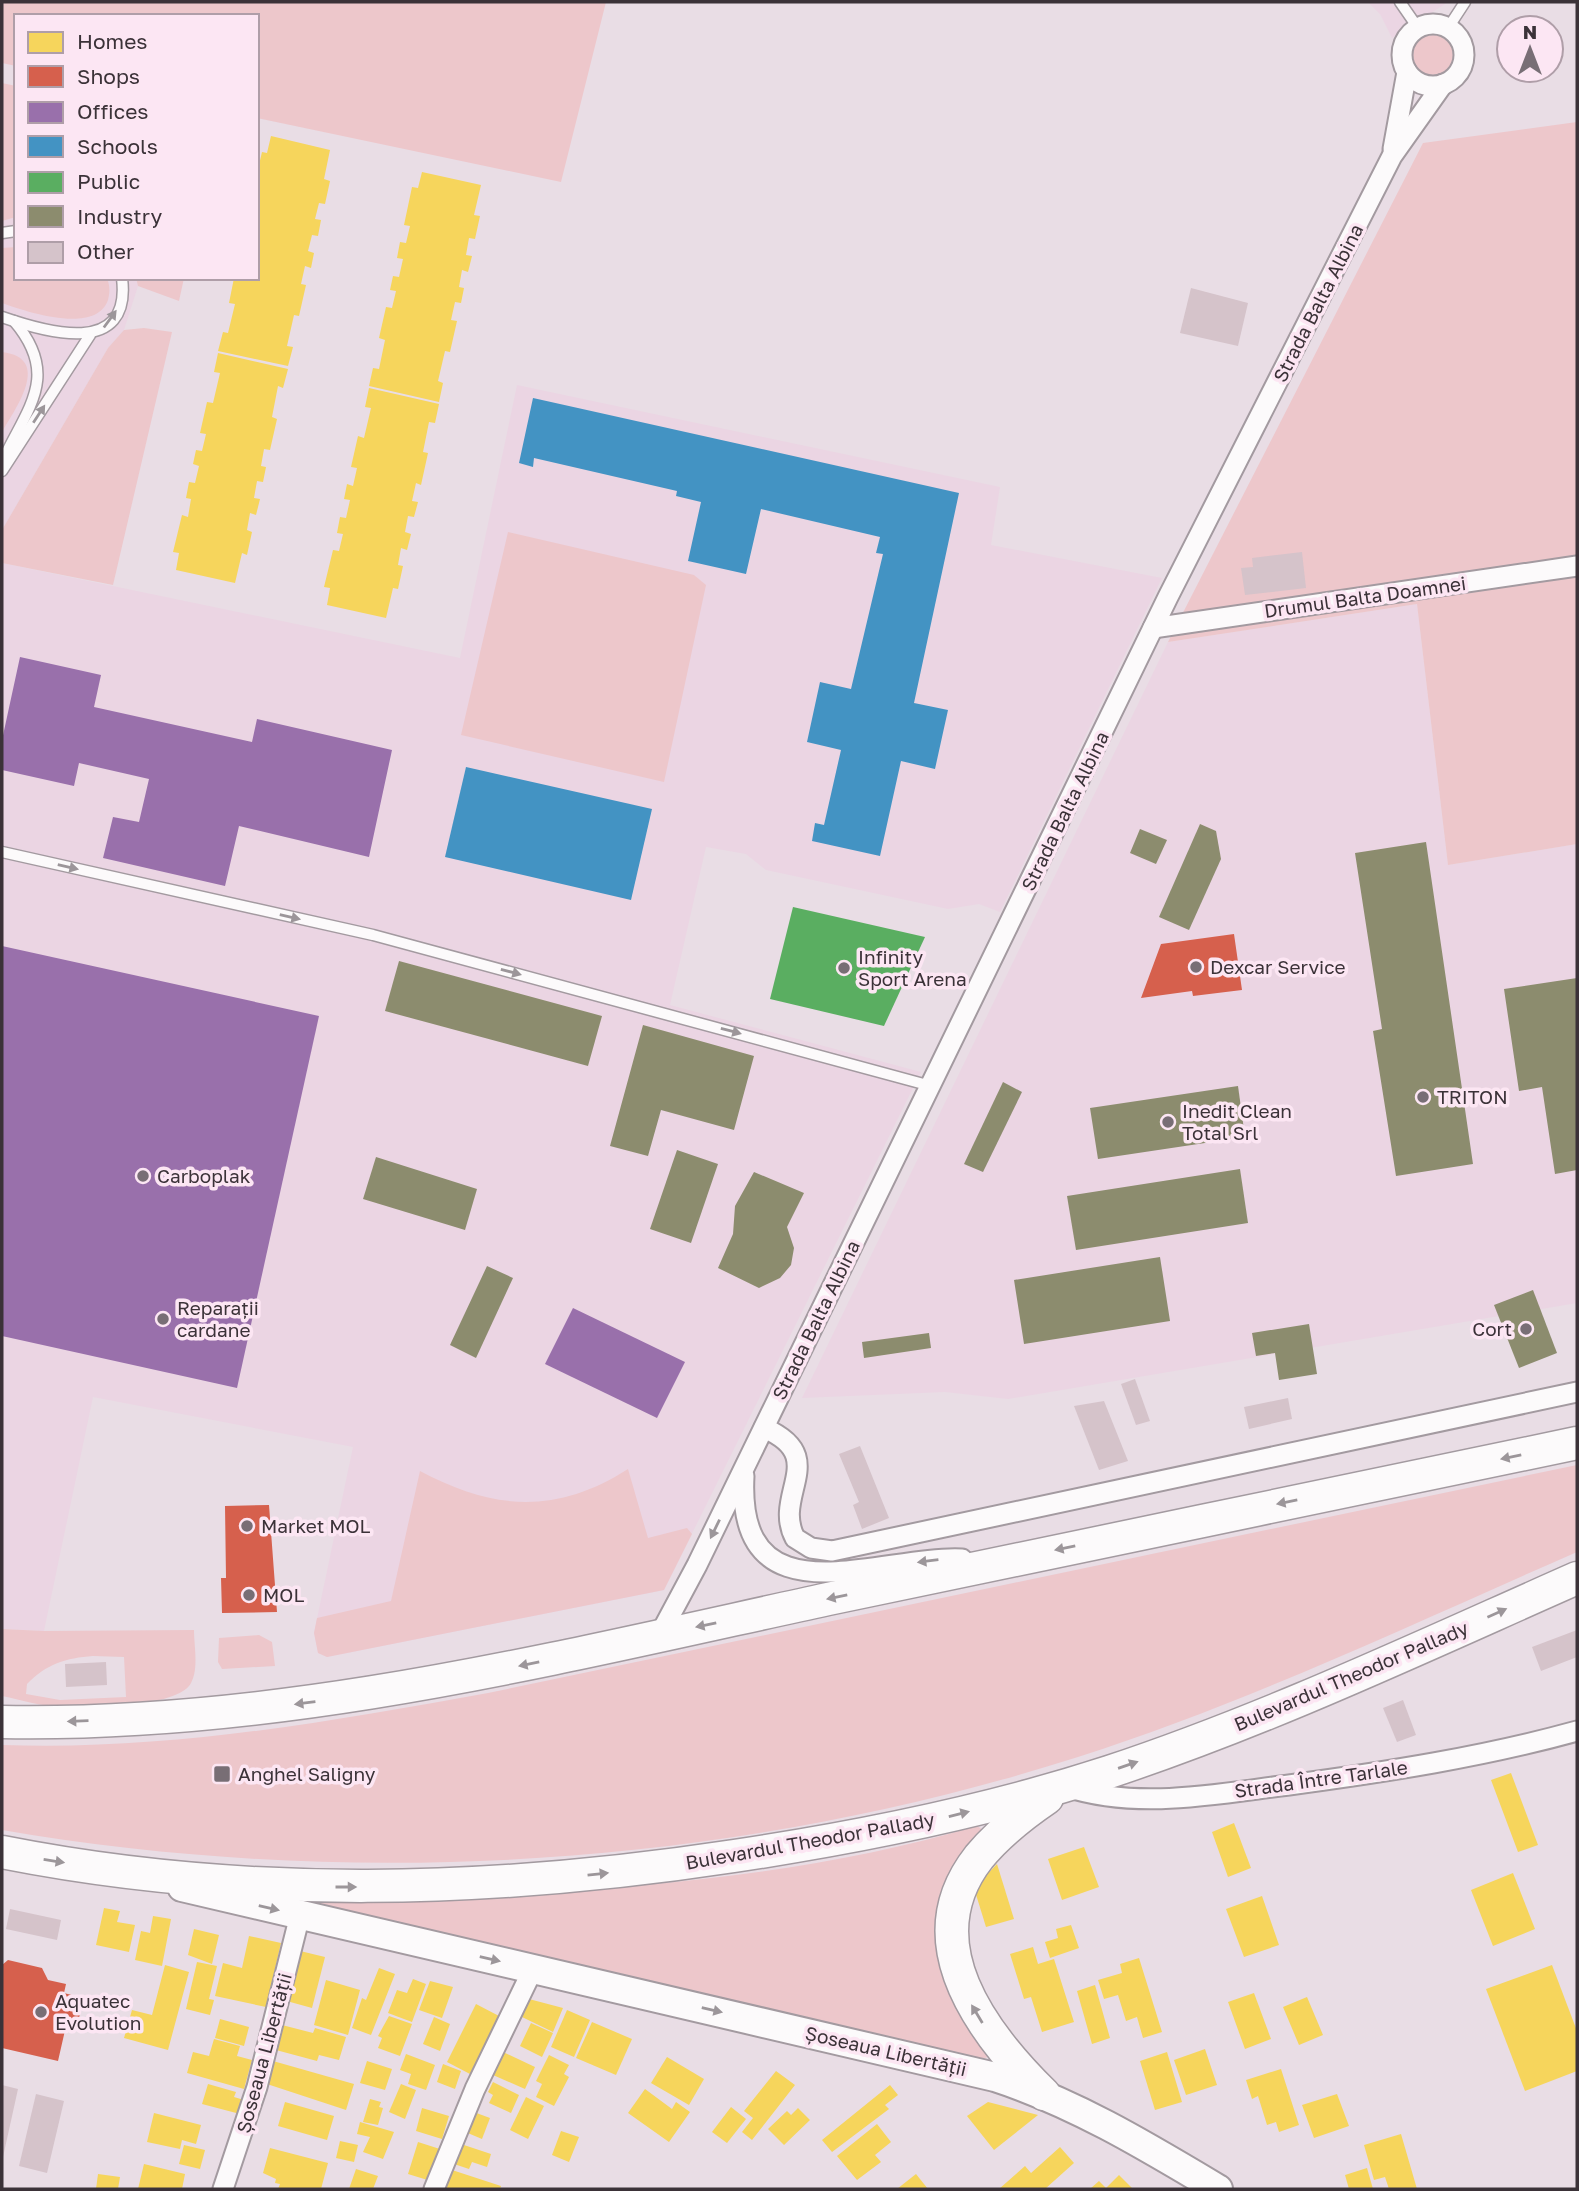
<svg xmlns="http://www.w3.org/2000/svg" width="1579" height="2191" font-family="'Golos Text',sans-serif">
<style>
.built{fill:#ebd5e3}
.green{fill:#edc7cb;fill-rule:evenodd}
.homes{fill:#f6d55c}
.shops{fill:#d6604d}
.offices{fill:#9970ab}
.schools{fill:#4393c3}
.public{fill:#5aae61}
.industry{fill:#8c8c6e}
.building{fill:#d5c3ca}
.lines{fill:none;stroke-linecap:round;stroke-linejoin:round}
.service-casing{stroke:#a39aa0;stroke-width:13}
.minor-casing{stroke:#a39aa0;stroke-width:23}
.secondary-casing{stroke:#a39aa0;stroke-width:32}
.primary-casing{stroke:#a39aa0;stroke-width:35}
.service{stroke:#fcfafb;stroke-width:10}
.minor{stroke:#fcfafb;stroke-width:19}
.secondary{stroke:#fcfafb;stroke-width:28}
.primary{stroke:#fcfafb;stroke-width:32}
.oneway{fill:#9c969a}
.poi-dot{fill:#786e75;stroke:#fce6f3;stroke-width:2.5}
.labels{text-anchor:middle;stroke-width:7;stroke-linejoin:round;paint-order:stroke}
.street-label{font-size:19px;fill:#3b3238;stroke:#fce6f3}
.poi-label{font-size:19px;fill:#3b3238;stroke:#fce6f3;text-anchor:start}
</style>
<rect width="100%" height="100%" fill="#e9dde5"/>
<g class="built">
<polygon points="1368,2 1448,2 1392,38 1380,14"/>
<polygon points="16,217 16,278 136,278 138,286 124,330 108,348 2,530 2,221"/>
<polygon points="517,385 1000,487 991,545 1162,578 1000,912 979,904 948,909 766,870 746,854 706,847 670,1005 921,1072 664,1590 327,1657 318,1653 314,1633 353,1447 93,1397 44,1631 2,1629 2,563 460,658"/>
<polygon points="1417,604 1448,865 1577,844 1577,1303 1008,1399 945,1392 802,1398 1168,642"/>
</g>
<g class="green">
<polygon points="2,2 606,2 561,182 257,118 257,16 16,16 16,66 2,63"/>
<circle cx="1433" cy="55" r="20"/>
<polygon points="2,83 16,86 16,217 2,221"/>
<polygon points="1577,122 1577,844 1448,865 1417,604 1168,642 1423,143"/>
<path d="M 16,247 L 16,278 L 107,278 C 110,286 110,292 108,300 C 96,335 27,312 2,303 L 2,248 Z"/>
<polygon points="136,278 184,278 179,301 138,286"/>
<polygon points="144,328 172,332 113,585 2,563 2,530 108,348 124,330"/>
<path d="M 2,352 C 53,358 15,409 2,432 Z"/>
<polygon points="508,532 694,575 706,585 664,782 461,735"/>
<path d="M 1577,1465 L 1577,1552 C 1412,1624 1250,1702 1078,1757 C 733,1867 358,1891 2,1830 L 2,1745 C 165,1751 328,1722 488,1693 Z"/>
<path d="M 628,1469 L 648,1538 L 687,1528 L 692,1534 L 664,1590 L 327,1657 L 318,1653 L 314,1633 L 317,1618 L 391,1601 L 420,1471 C 493,1510 556,1515 628,1469 Z"/>
<path d="M 2,1629 L 44,1631 L 194,1630 C 194,1646 199,1669 191,1683 C 178,1708 86,1708 61,1707 C 41,1706 21,1700 2,1696 ZM 93,1656 L 124,1657 L 126,1697 L 60,1700 L 26,1694 L 27,1684 C 46,1664 66,1658 93,1656 Z"/>
<polygon points="259,1635 272,1642 275,1666 222,1669 218,1662 219,1638"/>
<path d="M 977,1826 L 983,1830 L 948,1890 L 990,2056 L 980,2060 L 270,1898 C 507,1896 748,1893 977,1826 Z"/>
</g>
<g class="homes">
<polygon points="271,136 330,150 324,179 330,181 325,204 319,203 315,219 321,220 318,236 312,235 308,251 314,253 311,268 305,266 301,284 306,285 299,316 294,315 287,346 293,347 288,366 218,351 223,332 228,333 235,304 229,303 234,278 257,278 257,173 262,152 267,153"/>
<polygon points="422,172 481,185 474,215 480,216 475,239 469,238 466,255 472,256 468,272 462,270 459,287 464,288 461,303 455,302 451,320 457,321 450,352 445,351 438,381 443,383 439,402 369,386 373,368 379,369 385,340 379,338 386,307 392,308 396,291 390,290 393,276 399,277 403,259 397,258 400,242 406,243 410,226 404,225 412,187 418,188"/>
<polygon points="218,353 288,369 283,388 278,386 272,417 277,419 270,450 264,449 261,466 266,467 263,482 257,481 254,498 260,499 256,515 250,513 247,530 252,532 247,555 242,553 235,583 176,570 179,553 173,552 182,515 188,517 191,499 186,498 189,482 195,483 199,466 193,464 196,450 202,451 206,434 200,433 207,402 213,403 220,373 214,372"/>
<polygon points="369,388 439,404 435,423 429,422 423,452 428,453 421,485 416,483 412,501 418,502 414,517 408,516 405,532 411,534 407,550 401,548 398,565 403,566 398,589 393,588 386,618 327,605 330,588 324,587 333,550 339,551 343,534 337,533 340,517 346,518 350,500 344,499 347,484 353,486 357,468 351,467 358,436 364,438 371,408 365,407"/>
<polygon points="1511,1773 1538,1845 1518,1852 1491,1780"/>
<polygon points="1234,1823 1251,1868 1228,1877 1212,1832"/>
<polygon points="1084,1847 1099,1887 1062,1900 1048,1859"/>
<polygon points="997,1864 1014,1919 986,1927 974,1888"/>
<polygon points="1513,1873 1535,1929 1493,1946 1471,1890"/>
<polygon points="1262,1896 1279,1945 1244,1957 1226,1909"/>
<polygon points="104,1908 120,1911 117,1922 135,1925 129,1952 96,1945"/>
<polygon points="153,1916 171,1919 162,1966 135,1960 141,1931 150,1933"/>
<polygon points="1071,1925 1079,1948 1050,1958 1045,1942 1058,1938 1056,1929"/>
<polygon points="194,1929 219,1935 212,1964 188,1955"/>
<polygon points="249,1936 281,1943 266,2007 215,1996 223,1963 242,1968"/>
<polygon points="1033,1947 1038,1964 1054,1959 1074,2022 1042,2032 1031,1997 1024,1999 1010,1954"/>
<polygon points="296,1950 325,1957 312,2008 283,2000"/>
<polygon points="1139,1958 1162,2032 1143,2038 1137,2017 1126,2021 1118,1995 1104,1999 1098,1980 1122,1973 1120,1964"/>
<polygon points="197,1962 217,1966 209,1999 214,2000 210,2015 186,2009"/>
<polygon points="165,1965 189,1972 168,2050 124,2038 132,2010 152,2015"/>
<polygon points="1552,1965 1577,2031 1577,2071 1525,2091 1486,1989"/>
<polygon points="379,1968 395,1974 371,2035 352,2028 362,1998 366,2000"/>
<polygon points="413,1979 426,1984 412,2022 388,2013 397,1990 407,1993"/>
<polygon points="326,1980 360,1990 348,2035 314,2025"/>
<polygon points="430,1981 453,1987 442,2018 419,2010"/>
<polygon points="1095,1985 1110,2038 1092,2044 1077,1991"/>
<polygon points="1254,1993 1271,2039 1245,2049 1228,2002"/>
<polygon points="1307,1997 1323,2035 1299,2045 1283,2007"/>
<polygon points="529,1999 563,2008 553,2032 522,2017"/>
<polygon points="476,2004 499,2016 470,2074 447,2062"/>
<polygon points="567,2010 590,2020 574,2057 551,2047"/>
<polygon points="389,2016 412,2024 400,2056 378,2048 382,2038 378,2036"/>
<polygon points="434,2017 450,2024 440,2051 423,2044"/>
<polygon points="220,2019 249,2027 244,2046 215,2038"/>
<polygon points="592,2022 632,2039 616,2075 576,2058"/>
<polygon points="531,2023 553,2033 542,2057 520,2046"/>
<polygon points="282,2025 313,2033 315,2028 346,2037 339,2060 319,2055 317,2061 276,2050"/>
<polygon points="214,2039 240,2046 237,2056 252,2060 244,2089 187,2073 193,2052 209,2056"/>
<polygon points="1205,2049 1217,2085 1186,2095 1174,2060"/>
<polygon points="503,2052 535,2067 525,2089 493,2075"/>
<polygon points="1167,2052 1182,2102 1155,2110 1140,2061"/>
<polygon points="406,2054 435,2065 426,2090 408,2084 411,2074 400,2070"/>
<polygon points="549,2055 569,2065 564,2074 569,2077 554,2106 536,2097 542,2084 536,2081"/>
<polygon points="667,2057 704,2079 689,2105 651,2083"/>
<polygon points="273,2061 354,2084 346,2110 267,2084"/>
<polygon points="367,2061 392,2069 385,2090 360,2083"/>
<polygon points="443,2064 461,2071 455,2089 437,2082"/>
<polygon points="1281,2069 1299,2125 1279,2132 1276,2122 1267,2125 1258,2096 1252,2099 1246,2080"/>
<polygon points="776,2071 795,2085 752,2140 742,2132 753,2118 744,2111"/>
<polygon points="493,2082 519,2095 511,2113 489,2103 493,2095 488,2092"/>
<polygon points="208,2084 236,2092 234,2097 244,2100 240,2114 202,2104"/>
<polygon points="401,2084 416,2090 405,2119 389,2112"/>
<polygon points="890,2085 898,2095 885,2105 889,2109 832,2152 822,2140"/>
<polygon points="645,2089 672,2109 676,2102 690,2112 669,2142 628,2113"/>
<polygon points="1337,2094 1349,2126 1314,2138 1302,2105"/>
<polygon points="526,2097 544,2106 528,2139 510,2130"/>
<polygon points="370,2099 381,2102 379,2107 383,2108 378,2125 363,2122"/>
<polygon points="285,2102 334,2116 327,2140 278,2126"/>
<polygon points="988,2102 1038,2115 994,2150 967,2116"/>
<polygon points="731,2107 746,2119 727,2143 712,2132"/>
<polygon points="422,2108 449,2116 442,2139 416,2131"/>
<polygon points="798,2108 810,2120 784,2145 768,2129 787,2111 791,2115"/>
<polygon points="471,2111 490,2118 482,2139 463,2131"/>
<polygon points="154,2113 201,2125 196,2144 182,2140 180,2149 147,2142"/>
<polygon points="360,2122 394,2132 383,2159 363,2152 370,2137 357,2134"/>
<polygon points="877,2124 891,2142 875,2155 881,2162 857,2180 837,2156"/>
<polygon points="561,2131 579,2137 569,2162 552,2155"/>
<polygon points="1401,2134 1417,2189 1389,2189 1385,2177 1374,2180 1364,2145"/>
<polygon points="340,2141 358,2145 354,2162 336,2158"/>
<polygon points="418,2142 443,2150 434,2182 408,2174"/>
<polygon points="461,2144 491,2154 487,2167 472,2162 469,2169 454,2164"/>
<polygon points="184,2145 205,2150 200,2169 179,2164"/>
<polygon points="1060,2147 1074,2163 1045,2189 999,2189 1025,2166 1031,2173"/>
<polygon points="270,2148 328,2163 321,2189 278,2189 280,2184 275,2183 276,2179 263,2173"/>
<polygon points="144,2164 185,2174 182,2189 138,2189"/>
<polygon points="1367,2168 1373,2189 1349,2189 1345,2175"/>
<polygon points="356,2169 378,2176 373,2189 349,2189"/>
<polygon points="452,2170 501,2186 500,2189 446,2189"/>
<polygon points="98,2174 120,2177 118,2189 96,2189"/>
<polygon points="916,2174 928,2189 897,2189"/>
<polygon points="1119,2175 1133,2189 1090,2189 1099,2181 1106,2188"/>
</g>
<g class="shops">
<polygon points="1234,934 1242,990 1193,996 1192,991 1141,998 1161,944"/>
<polygon points="269,1505 277,1612 222,1613 221,1578 226,1578 225,1506"/>
<polygon points="8,1960 42,1968 48,1980 66,1984 64,1993 83,1998 77,2028 66,2026 58,2061 2,2048 2,1965"/>
</g>
<g class="offices">
<polygon points="20,657 101,675 94,707 252,742 257,719 392,750 369,857 239,826 225,886 103,858 113,817 139,822 149,779 79,763 74,786 2,770 2,740"/>
<polygon points="2,946 319,1016 237,1388 2,1336"/>
<polygon points="573,1308 685,1362 657,1418 545,1364"/>
</g>
<g class="schools">
<polygon points="533,398 959,493 914,703 948,710 935,769 901,761 880,856 812,841 815,823 824,825 841,750 807,742 820,682 851,689 883,554 876,553 880,537 761,509 746,574 688,561 701,502 676,496 677,491 534,458 533,467 519,463"/>
<polygon points="466,767 652,809 631,900 445,857"/>
</g>
<polygon class="public" points="793,907 925,937 884,1026 770,999"/>
<g class="industry">
<polygon points="1200,824 1216,831 1221,859 1189,930 1159,917"/>
<polygon points="1140,829 1167,840 1156,864 1130,853"/>
<polygon points="1426,842 1473,1164 1396,1176 1373,1031 1382,1029 1355,853"/>
<polygon points="399,961 602,1016 588,1066 385,1011"/>
<polygon points="1577,978 1577,1170 1555,1174 1542,1087 1519,1091 1504,989"/>
<polygon points="643,1025 754,1056 734,1130 661,1110 648,1156 610,1146"/>
<polygon points="1003,1082 1022,1092 983,1172 964,1164"/>
<polygon points="1238,1086 1245,1137 1098,1159 1090,1108"/>
<polygon points="677,1150 718,1164 691,1243 650,1229"/>
<polygon points="376,1157 477,1189 465,1230 363,1199"/>
<polygon points="1240,1169 1248,1223 1076,1250 1067,1196"/>
<polygon points="754,1172 804,1193 787,1227 794,1248 791,1265 780,1278 759,1288 718,1268 733,1234 735,1206"/>
<polygon points="1160,1257 1170,1321 1024,1344 1014,1280"/>
<polygon points="487,1266 513,1278 476,1358 450,1345"/>
<polygon points="1533,1290 1557,1353 1519,1368 1494,1305"/>
<polygon points="1309,1324 1317,1374 1279,1380 1275,1353 1256,1356 1252,1333"/>
<polygon points="929,1333 931,1348 864,1358 862,1342"/>
</g>
<g class="building">
<polygon points="1191,288 1248,303 1238,346 1180,333"/>
<polygon points="1302,552 1306,588 1245,595 1241,568 1253,567 1252,558"/>
<polygon points="1135,1379 1150,1421 1136,1425 1121,1384"/>
<polygon points="1288,1398 1292,1419 1249,1429 1244,1407"/>
<polygon points="1104,1401 1128,1461 1099,1470 1074,1406"/>
<polygon points="860,1446 889,1518 862,1529 853,1505 859,1502 839,1454"/>
<polygon points="1577,1630 1577,1657 1541,1671 1532,1647"/>
<polygon points="106,1662 107,1685 66,1687 65,1664"/>
<polygon points="1403,1700 1416,1735 1397,1742 1383,1708"/>
<polygon points="10,1909 61,1920 57,1940 6,1929"/>
<polygon points="2,2085 18,2089 3,2157 2,2157"/>
<polygon points="36,2094 64,2101 47,2173 19,2166"/>
</g>
<g class="lines">
<g class="service-casing">
<g id="service">
<polyline points="1400,2 1418,28"/>
<polyline points="1448,28 1465,2"/>
<polyline points="2,233 16,231"/>
<path d="M 2,317 C 45,332 132,358 122,278"/>
<path d="M 2,462 C 27,408 61,376 14,321"/>
<polyline points="2,471 90,335"/>
<polyline points="2,852 373,935 931,1086"/>
</g>
</g>
<g class="minor-casing">
<g id="minor">
<circle cx="1433" cy="55" r="31"/>
<polyline points="1393,149 1407,72"/>
<polyline points="1153,628 1577,566"/>
<path d="M 764,1428 C 831,1457 772,1495 795,1538 L 811,1548 L 832,1551 L 1577,1392"/>
<path d="M 744,1476 C 736,1625 879,1555 962,1559"/>
<polyline points="659,1636 697,1565 1168,597 1392,156 1443,84"/>
<path d="M 1067,1787 C 1138,1810 1216,1794 1289,1785 C 1386,1772 1483,1757 1577,1731"/>
<polyline points="223,2189 257,2087 300,1915"/>
<polyline points="434,2189 475,2089 533,1969"/>
</g>
</g>
<g class="secondary-casing">
<path id="secondary" d="M 182,1887 L 995,2077 C 1075,2103 1146,2146 1218,2189"/>
</g>
<g class="primary-casing">
<g id="primary">
<path d="M 2,1722 C 283,1727 556,1658 828,1599 C 1077,1545 1328,1497 1577,1443"/>
<path d="M 2,1852 C 245,1900 490,1893 734,1856 C 861,1837 986,1812 1109,1772 C 1269,1719 1423,1646 1577,1578"/>
<path d="M 1044,2094 C 983,2034 912,1942 979,1857 C 998,1834 1022,1815 1047,1798"/>
</g>
</g>
<use href="#service" class="service"/>
<use href="#minor" class="minor"/>
<use href="#secondary" class="secondary"/>
<use href="#primary" class="primary"/>
</g>
<defs><path id="oneway-solid" d="M-6-.8H1V-3.2L6.5 0L1 3.2V.8H-6Z" transform="scale(1.75)"/></defs>
<g class="oneway">
<use href="#oneway-solid" transform="translate(110 319) rotate(-54)"/>
<use href="#oneway-solid" transform="translate(39 414) rotate(-57)"/>
<use href="#oneway-solid" transform="translate(68 867) rotate(13)"/>
<use href="#oneway-solid" transform="translate(290 917) rotate(13)"/>
<use href="#oneway-solid" transform="translate(511 972) rotate(15)"/>
<use href="#oneway-solid" transform="translate(731 1031) rotate(15)"/>
<use href="#oneway-solid" transform="translate(1511 1457) rotate(168)"/>
<use href="#oneway-solid" transform="translate(1287 1502) rotate(169)"/>
<use href="#oneway-solid" transform="translate(715 1529) rotate(116)"/>
<use href="#oneway-solid" transform="translate(1065 1548) rotate(168)"/>
<use href="#oneway-solid" transform="translate(928 1561) rotate(173)"/>
<use href="#oneway-solid" transform="translate(837 1597) rotate(168)"/>
<use href="#oneway-solid" transform="translate(1497 1613) rotate(-24)"/>
<use href="#oneway-solid" transform="translate(706 1625) rotate(168)"/>
<use href="#oneway-solid" transform="translate(529 1664) rotate(168)"/>
<use href="#oneway-solid" transform="translate(305 1703) rotate(173)"/>
<use href="#oneway-solid" transform="translate(78 1721) rotate(178)"/>
<use href="#oneway-solid" transform="translate(1128 1765) rotate(-19)"/>
<use href="#oneway-solid" transform="translate(959 1814) rotate(-14)"/>
<use href="#oneway-solid" transform="translate(54 1861) rotate(9)"/>
<use href="#oneway-solid" transform="translate(598 1874) rotate(-6)"/>
<use href="#oneway-solid" transform="translate(346 1887)"/>
<use href="#oneway-solid" transform="translate(269 1908) rotate(13)"/>
<use href="#oneway-solid" transform="translate(490 1959) rotate(13)"/>
<use href="#oneway-solid" transform="translate(712 2010) rotate(13)"/>
<use href="#oneway-solid" transform="translate(977 2014) rotate(-121)"/>
</g>
<g class="poi-dot">
<circle cx="1196" cy="967" r="7"/>
<circle cx="844" cy="968" r="7"/>
<circle cx="1423" cy="1097" r="7"/>
<circle cx="1168" cy="1122" r="7"/>
<circle cx="143" cy="1176" r="7"/>
<circle cx="163" cy="1319" r="7"/>
<circle cx="1526" cy="1329" r="7"/>
<circle cx="247" cy="1526" r="7"/>
<circle cx="249" cy="1595" r="7"/>
<rect x="213" y="1765" width="18" height="18" rx="3.5"/>
<circle cx="41" cy="2012" r="7"/>
</g>
<g class="labels">
<g class="street-label">
<text transform="translate(1318 303) rotate(-63)" y="7">Strada Balta Albina</text>
<text transform="translate(1365 597) rotate(-8)" y="7">Drumul Balta Doamnei</text>
<text transform="translate(1065 811) rotate(-64)" y="7">Strada Balta Albina</text>
<text transform="translate(816 1320) rotate(-64)" y="7">Strada Balta Albina</text>
<text transform="translate(1351 1676) rotate(-23)" y="7">Bulevardul Theodor Pallady</text>
<text transform="translate(1321 1779) rotate(-8)" y="7">Strada Între Tarlale</text>
<text transform="translate(810 1841) rotate(-10)" y="7">Bulevardul Theodor Pallady</text>
<text transform="translate(886 2051) rotate(13)" y="7">Șoseaua Libertății</text>
<text transform="translate(264 2053) rotate(-75)" y="7">Șoseaua Libertății</text>
</g>
<g class="poi-label">
<text x="858" y="964">Infinity<tspan x="858" dy="22">Sport Arena</tspan></text>
<text x="1210" y="974">Dexcar Service</text>
<text x="1437" y="1104">TRITON</text>
<text x="1182" y="1118">Inedit Clean<tspan x="1182" dy="22">Total Srl</tspan></text>
<text x="157" y="1183">Carboplak</text>
<text x="177" y="1315">Reparații<tspan x="177" dy="22">cardane</tspan></text>
<text x="1512" y="1336" text-anchor="end">Cort</text>
<text x="261" y="1533">Market MOL</text>
<text x="263" y="1602">MOL</text>
<text x="238" y="1781">Anghel Saligny</text>
<text x="55" y="2008">Aquatec<tspan x="55" dy="22">Evolution</tspan></text>
</g>
</g>
<rect width="1579" height="2191" fill="none" stroke="#3b3238" stroke-width="7"/>
<rect x="14" y="14" width="245" height="266" fill="#fce6f3" stroke="#af9ea8" stroke-width="2"/>
<rect x="28" y="32" width="35" height="21" fill="#f6d55c" stroke="#af9ea8" stroke-width="2"/>
<text x="77" y="49" font-size="21" fill="#3b3238">Homes</text>
<rect x="28" y="66" width="35" height="21" fill="#d6604d" stroke="#af9ea8" stroke-width="2"/>
<text x="77" y="84" font-size="21" fill="#3b3238">Shops</text>
<rect x="28" y="102" width="35" height="21" fill="#9970ab" stroke="#af9ea8" stroke-width="2"/>
<text x="77" y="119" font-size="21" fill="#3b3238">Offices</text>
<rect x="28" y="136" width="35" height="21" fill="#4393c3" stroke="#af9ea8" stroke-width="2"/>
<text x="77" y="154" font-size="21" fill="#3b3238">Schools</text>
<rect x="28" y="172" width="35" height="21" fill="#5aae61" stroke="#af9ea8" stroke-width="2"/>
<text x="77" y="189" font-size="21" fill="#3b3238">Public</text>
<rect x="28" y="206" width="35" height="21" fill="#8c8c6e" stroke="#af9ea8" stroke-width="2"/>
<text x="77" y="224" font-size="21" fill="#3b3238">Industry</text>
<rect x="28" y="242" width="35" height="21" fill="#d5c3ca" stroke="#af9ea8" stroke-width="2"/>
<text x="77" y="259" font-size="21" fill="#3b3238">Other</text>
<g transform="translate(1530 49)"><circle r="33" fill="#fce6f3" stroke="#af9ea8" stroke-width="2"/>
<path d="M0-5L12 26L0 18L-12 26Z" fill="#786e75"/>
<text y="-10" font-size="19" font-weight="bold" text-anchor="middle" fill="#3b3238">N</text>
</g>
</svg>
